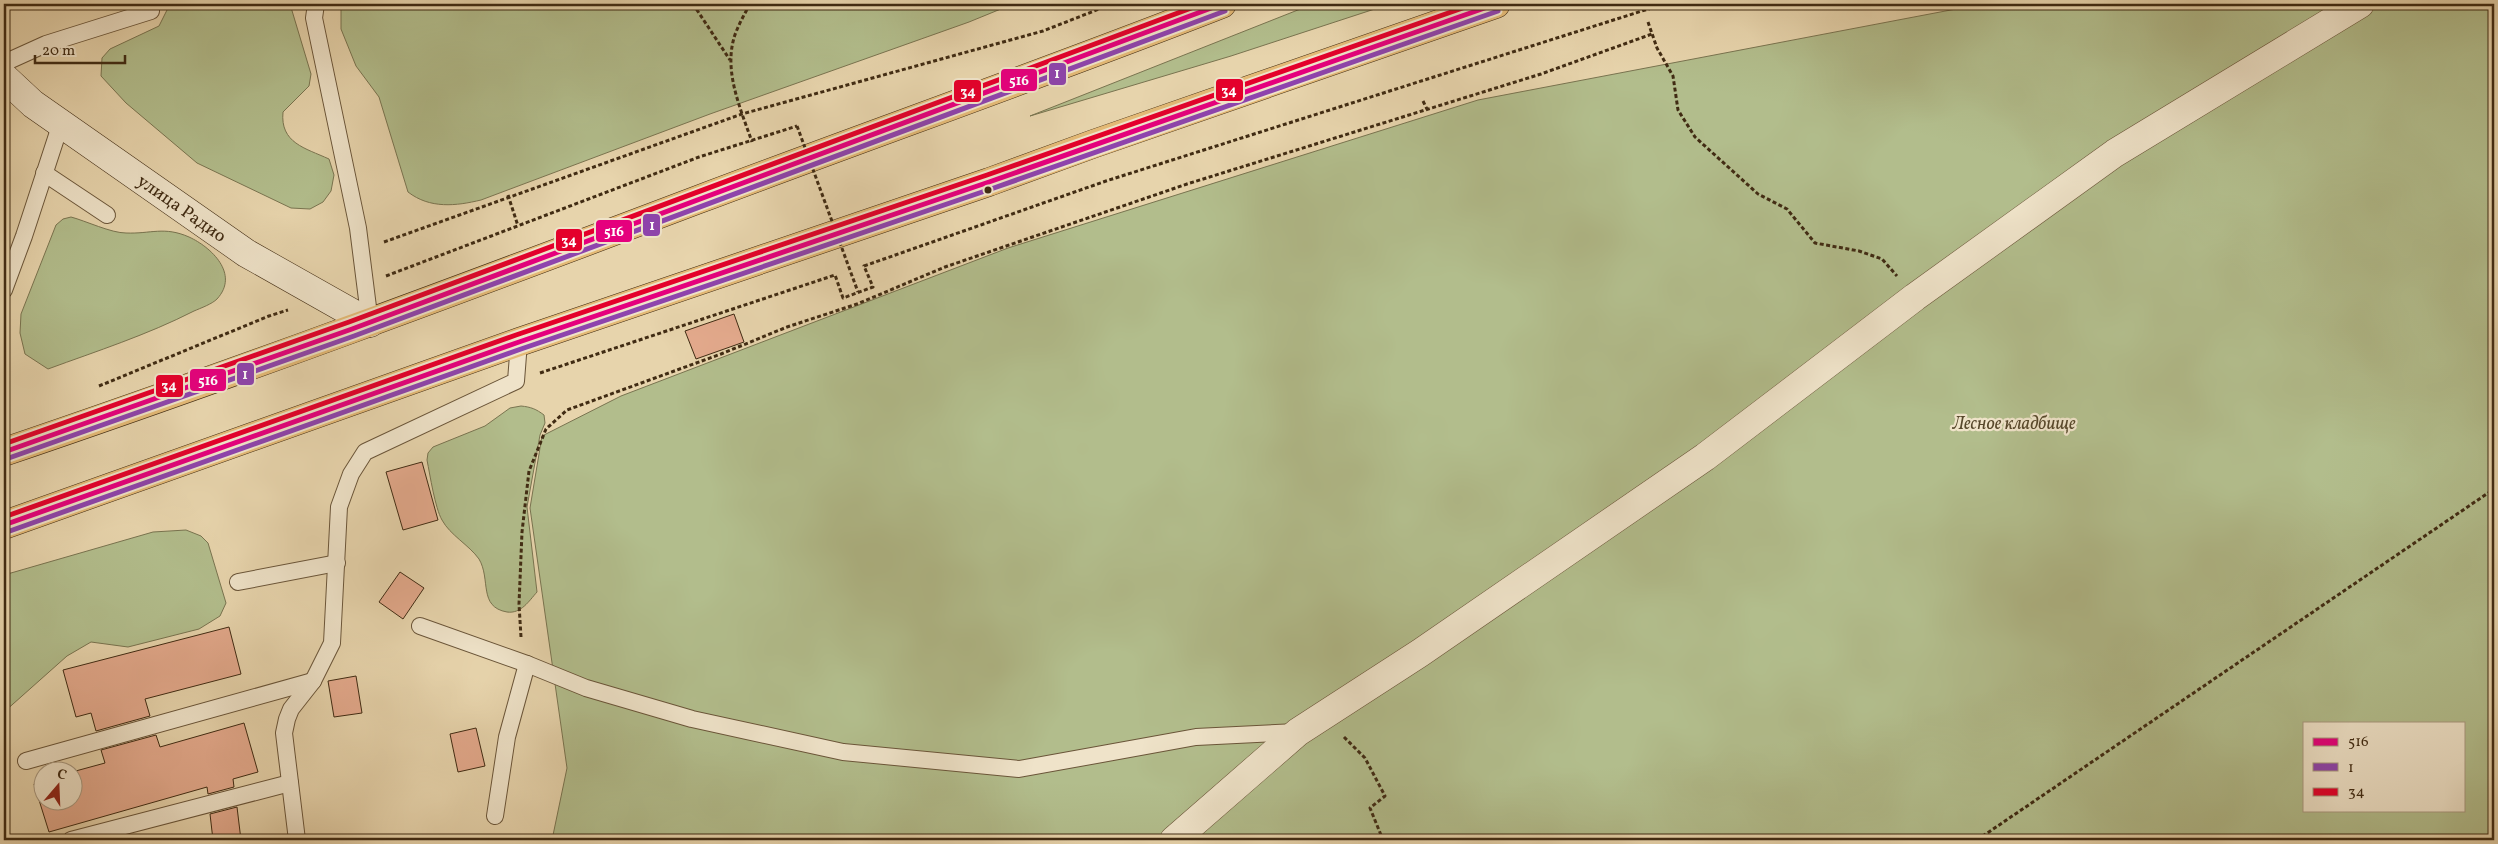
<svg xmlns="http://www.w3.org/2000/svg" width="2498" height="844" font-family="Vollkorn,serif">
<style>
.green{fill:#b2bd8c;stroke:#797450;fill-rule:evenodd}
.building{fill:#e4aa8d;stroke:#402b13}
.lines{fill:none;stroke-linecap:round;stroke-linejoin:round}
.service-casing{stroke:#6a5539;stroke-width:18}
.minor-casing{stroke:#6a5539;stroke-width:29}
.secondary-casing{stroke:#402b13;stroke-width:29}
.trunk-casing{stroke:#402b13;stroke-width:29}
.path{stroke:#402b13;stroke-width:3;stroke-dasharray:4 2.5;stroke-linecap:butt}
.service{stroke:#efe3c9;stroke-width:16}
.minor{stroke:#efe3c9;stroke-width:28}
.secondary{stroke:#efe3c9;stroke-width:28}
.trunk{stroke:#e4ba76;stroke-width:28}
.path-bridge{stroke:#402b13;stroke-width:3;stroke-dasharray:4 2.5;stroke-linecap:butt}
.bus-1-casing{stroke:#efe3c9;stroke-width:9}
.bus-2-casing{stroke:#efe3c9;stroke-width:9}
.bus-3-casing{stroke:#efe3c9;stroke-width:9}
.bus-1{stroke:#e5007d;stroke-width:5}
.bus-2{stroke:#8e44ad;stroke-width:5}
.bus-3{stroke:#e4002b;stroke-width:5}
.bus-dot{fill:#402b13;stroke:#efe3c9;stroke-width:2}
.labels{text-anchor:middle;stroke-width:4.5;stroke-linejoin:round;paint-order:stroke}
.street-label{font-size:18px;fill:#402b13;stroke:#efe3c9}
.park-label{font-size:18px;font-style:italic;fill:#57482b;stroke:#efe3c9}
.line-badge{stroke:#efe3c9;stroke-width:2}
.badge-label{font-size:14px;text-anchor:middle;font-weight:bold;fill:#fff}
</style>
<rect width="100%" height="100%" fill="#e7d4ac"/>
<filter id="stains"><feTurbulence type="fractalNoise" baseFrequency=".004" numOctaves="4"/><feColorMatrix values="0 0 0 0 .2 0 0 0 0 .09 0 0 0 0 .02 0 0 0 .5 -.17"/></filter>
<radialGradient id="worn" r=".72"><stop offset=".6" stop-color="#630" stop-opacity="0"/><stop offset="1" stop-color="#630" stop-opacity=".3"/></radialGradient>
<g class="green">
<path d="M 170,4 L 290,4 L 311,74 L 309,86 L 283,112 C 280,143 305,148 329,159 L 334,175 L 331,191 L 323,202 L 310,209 L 291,208 L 197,163 L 126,103 L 101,76 L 102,58 L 110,49 L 159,26 Z"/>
<path d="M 341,4 L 1013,4 L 969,22 L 710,114 L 481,200 C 456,206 430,209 408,192 L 379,97 L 356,66 L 341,29 Z"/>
<polygon points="1313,4 1390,4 1231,56 1030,116"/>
<path d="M 2034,4 L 2494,4 L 2494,840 L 552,840 L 567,768 L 530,508 L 542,436 L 621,396 L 1008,248 L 1478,100 L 1956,9 ZM 2304,723 L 2464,723 L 2464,810 L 2304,810 Z"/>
<path d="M 71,217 C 86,221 111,233 126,233 C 151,234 164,226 189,237 C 211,247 240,274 217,299 C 212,304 201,308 194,311 C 147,335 97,351 48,369 L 25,354 L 20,333 L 21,314 L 56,225 L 63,219 Z"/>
<path d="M 521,406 C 531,407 536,409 544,415 L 545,423 L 540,435 L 527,507 L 537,592 C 529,601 521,614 507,612 C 478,607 491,579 479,559 C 469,545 450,535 442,520 C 435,508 430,475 427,460 L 428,453 L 433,447 L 485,426 L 510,408 Z"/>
<polygon points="186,530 201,536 208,543 226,603 220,616 199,629 128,647 91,642 67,656 4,712 4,575 153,532"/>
</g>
<g class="building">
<polygon points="734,314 744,342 696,359 685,331"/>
<polygon points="422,462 438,520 403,530 386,472"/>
<polygon points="400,572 424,588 403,619 379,602"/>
<polygon points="229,627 241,674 145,699 150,716 96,731 91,713 76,717 63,670"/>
<polygon points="356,676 362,713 334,717 328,681"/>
<polygon points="244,723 258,772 233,779 234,787 208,794 207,787 49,832 34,784 42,781 42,802 72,802 72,772 105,763 101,750 156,735 160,747"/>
<polygon points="476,728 485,766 458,772 450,734"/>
<polygon points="237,807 241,840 213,840 210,814"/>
</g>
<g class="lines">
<g class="service-casing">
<g id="service">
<polyline points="316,4 314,18 358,228 370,323"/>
<polyline points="4,63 46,44 151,11"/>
<polyline points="44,173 107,215"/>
<polyline points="4,290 24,236 61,123"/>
<polyline points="238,582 337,563"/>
<polyline points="420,626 527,664 586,688 692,719 843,752 1019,769 1196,737 1297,732"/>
<polyline points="26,761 313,681"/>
<polyline points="495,816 507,737 527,664"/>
<polyline points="71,840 290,783"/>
<polyline points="297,840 284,733 287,719 291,709 313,681 332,643 339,507 351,474 365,452 516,381 519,342"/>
</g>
</g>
<g class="minor-casing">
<polyline id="minor" points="1174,840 1298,732 1420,653 1705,457 1915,297 2115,153 2360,4"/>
</g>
<g class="secondary-casing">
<polyline id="secondary" points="4,77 33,104 246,253 370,323"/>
</g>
<g class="trunk-casing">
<g id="trunk">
<path d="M 4,452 C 237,373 467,287 697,200 C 872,134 1048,72 1222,4"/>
<polyline points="4,525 519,342 989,182 1093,144 1496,4"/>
</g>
</g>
<g class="path">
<polyline points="693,4 730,60"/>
<path d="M 750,4 C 745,13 740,22 736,32 C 722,68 740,107 752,142"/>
<polyline points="1648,22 1657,48 1673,76 1678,110 1695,137 1758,194 1787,209 1815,243 1859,251 1882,259 1897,276"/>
<polyline points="1423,101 1427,109"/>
<polyline points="508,195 518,226"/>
<polyline points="384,242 742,114 1043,31 1112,4"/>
<polyline points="386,276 699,157 797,126"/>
<polyline points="540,373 835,275 843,298 873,287 864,266 1106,181 1664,4"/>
<polyline points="99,386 269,316 288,310"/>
<polyline points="521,637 519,604 522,532 529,471 546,429 567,410 721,354 787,327 857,304 945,267 1187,184 1541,74 1652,34"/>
<polyline points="1344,737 1365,758 1385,796 1370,808 1383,840"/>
<polyline points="1977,840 2494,489"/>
</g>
<use href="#service" class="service"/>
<use href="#minor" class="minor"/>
<use href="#secondary" class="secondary"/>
<use href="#trunk" class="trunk"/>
<polyline class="path-bridge" points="797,126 858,292"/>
<g class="bus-1-casing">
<g id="bus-1">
<polyline points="4,452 352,329 1222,4"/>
<polyline points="4,525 519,342 989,182 1496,4"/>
</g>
</g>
<g class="bus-2-casing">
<g id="bus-2">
<polyline points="6,459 354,336 1225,11"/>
<polyline points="7,532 521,349 991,189 1498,11"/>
</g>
</g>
<g class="bus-3-casing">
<g id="bus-3">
<polyline points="4,444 349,322 1202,4"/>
<polyline points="4,517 516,335 987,175 1474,4"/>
</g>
</g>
<use href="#bus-1" class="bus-1"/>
<use href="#bus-2" class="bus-2"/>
<use href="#bus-3" class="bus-3"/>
</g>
<circle class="bus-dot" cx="988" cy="190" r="4.5"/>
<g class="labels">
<g class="street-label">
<text transform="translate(182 208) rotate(35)" y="6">улица Радио</text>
</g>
<g class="park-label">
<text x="2014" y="429">Лесное кладбище</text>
</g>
</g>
<g class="line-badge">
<rect x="1048" y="62" width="19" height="24" rx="5" fill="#8e44ad"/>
<rect x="1000" y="68" width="38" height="24" rx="5" fill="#e5007d"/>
<rect x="1215" y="78" width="29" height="24" rx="5" fill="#e4002b"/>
<rect x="953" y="79" width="29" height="24" rx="5" fill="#e4002b"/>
<rect x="642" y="213" width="19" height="24" rx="5" fill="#8e44ad"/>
<rect x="595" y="219" width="38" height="24" rx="5" fill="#e5007d"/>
<rect x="555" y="228" width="28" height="24" rx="5" fill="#e4002b"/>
<rect x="236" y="362" width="19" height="24" rx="5" fill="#8e44ad"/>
<rect x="189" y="368" width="38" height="24" rx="5" fill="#e5007d"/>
<rect x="155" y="374" width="29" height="24" rx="5" fill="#e4002b"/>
</g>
<g class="badge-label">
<text x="1057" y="78">1</text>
<text x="1019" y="85">516</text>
<text x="1229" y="95">34</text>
<text x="968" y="96">34</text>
<text x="652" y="230">1</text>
<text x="614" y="236">516</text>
<text x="569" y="245">34</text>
<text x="245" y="379">1</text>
<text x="208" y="385">516</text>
<text x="169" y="390">34</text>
</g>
<rect width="2498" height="844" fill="none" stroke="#e7d4ac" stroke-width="20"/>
<rect x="5" y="5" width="2488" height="834" fill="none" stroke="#402b13" stroke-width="2.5"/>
<rect x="10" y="10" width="2478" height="824" fill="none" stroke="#402b13"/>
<rect x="2303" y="722" width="162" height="90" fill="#efe3c9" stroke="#a99980"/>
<rect x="2313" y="738" width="25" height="8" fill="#e5007d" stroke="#a99980"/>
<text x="2348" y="746" font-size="15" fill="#402b13">516</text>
<rect x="2313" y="763" width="25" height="8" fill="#8e44ad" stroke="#a99980"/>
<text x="2348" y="772" font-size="15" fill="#402b13">1</text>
<rect x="2313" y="788" width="25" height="8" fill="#e4002b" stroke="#a99980"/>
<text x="2348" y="796" font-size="15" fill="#402b13">34</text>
<g transform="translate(58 786) rotate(19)"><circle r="24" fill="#efe3c9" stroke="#a99980"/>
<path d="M0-4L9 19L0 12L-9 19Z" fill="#8f2418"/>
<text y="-8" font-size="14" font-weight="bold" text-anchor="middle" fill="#402b13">С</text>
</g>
<path d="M35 55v8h90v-8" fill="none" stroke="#402b13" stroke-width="2.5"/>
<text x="42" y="55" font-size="15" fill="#402b13" stroke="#efe3c9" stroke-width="4" paint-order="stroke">20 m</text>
<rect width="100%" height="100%" filter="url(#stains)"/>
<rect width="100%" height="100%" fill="url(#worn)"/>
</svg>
